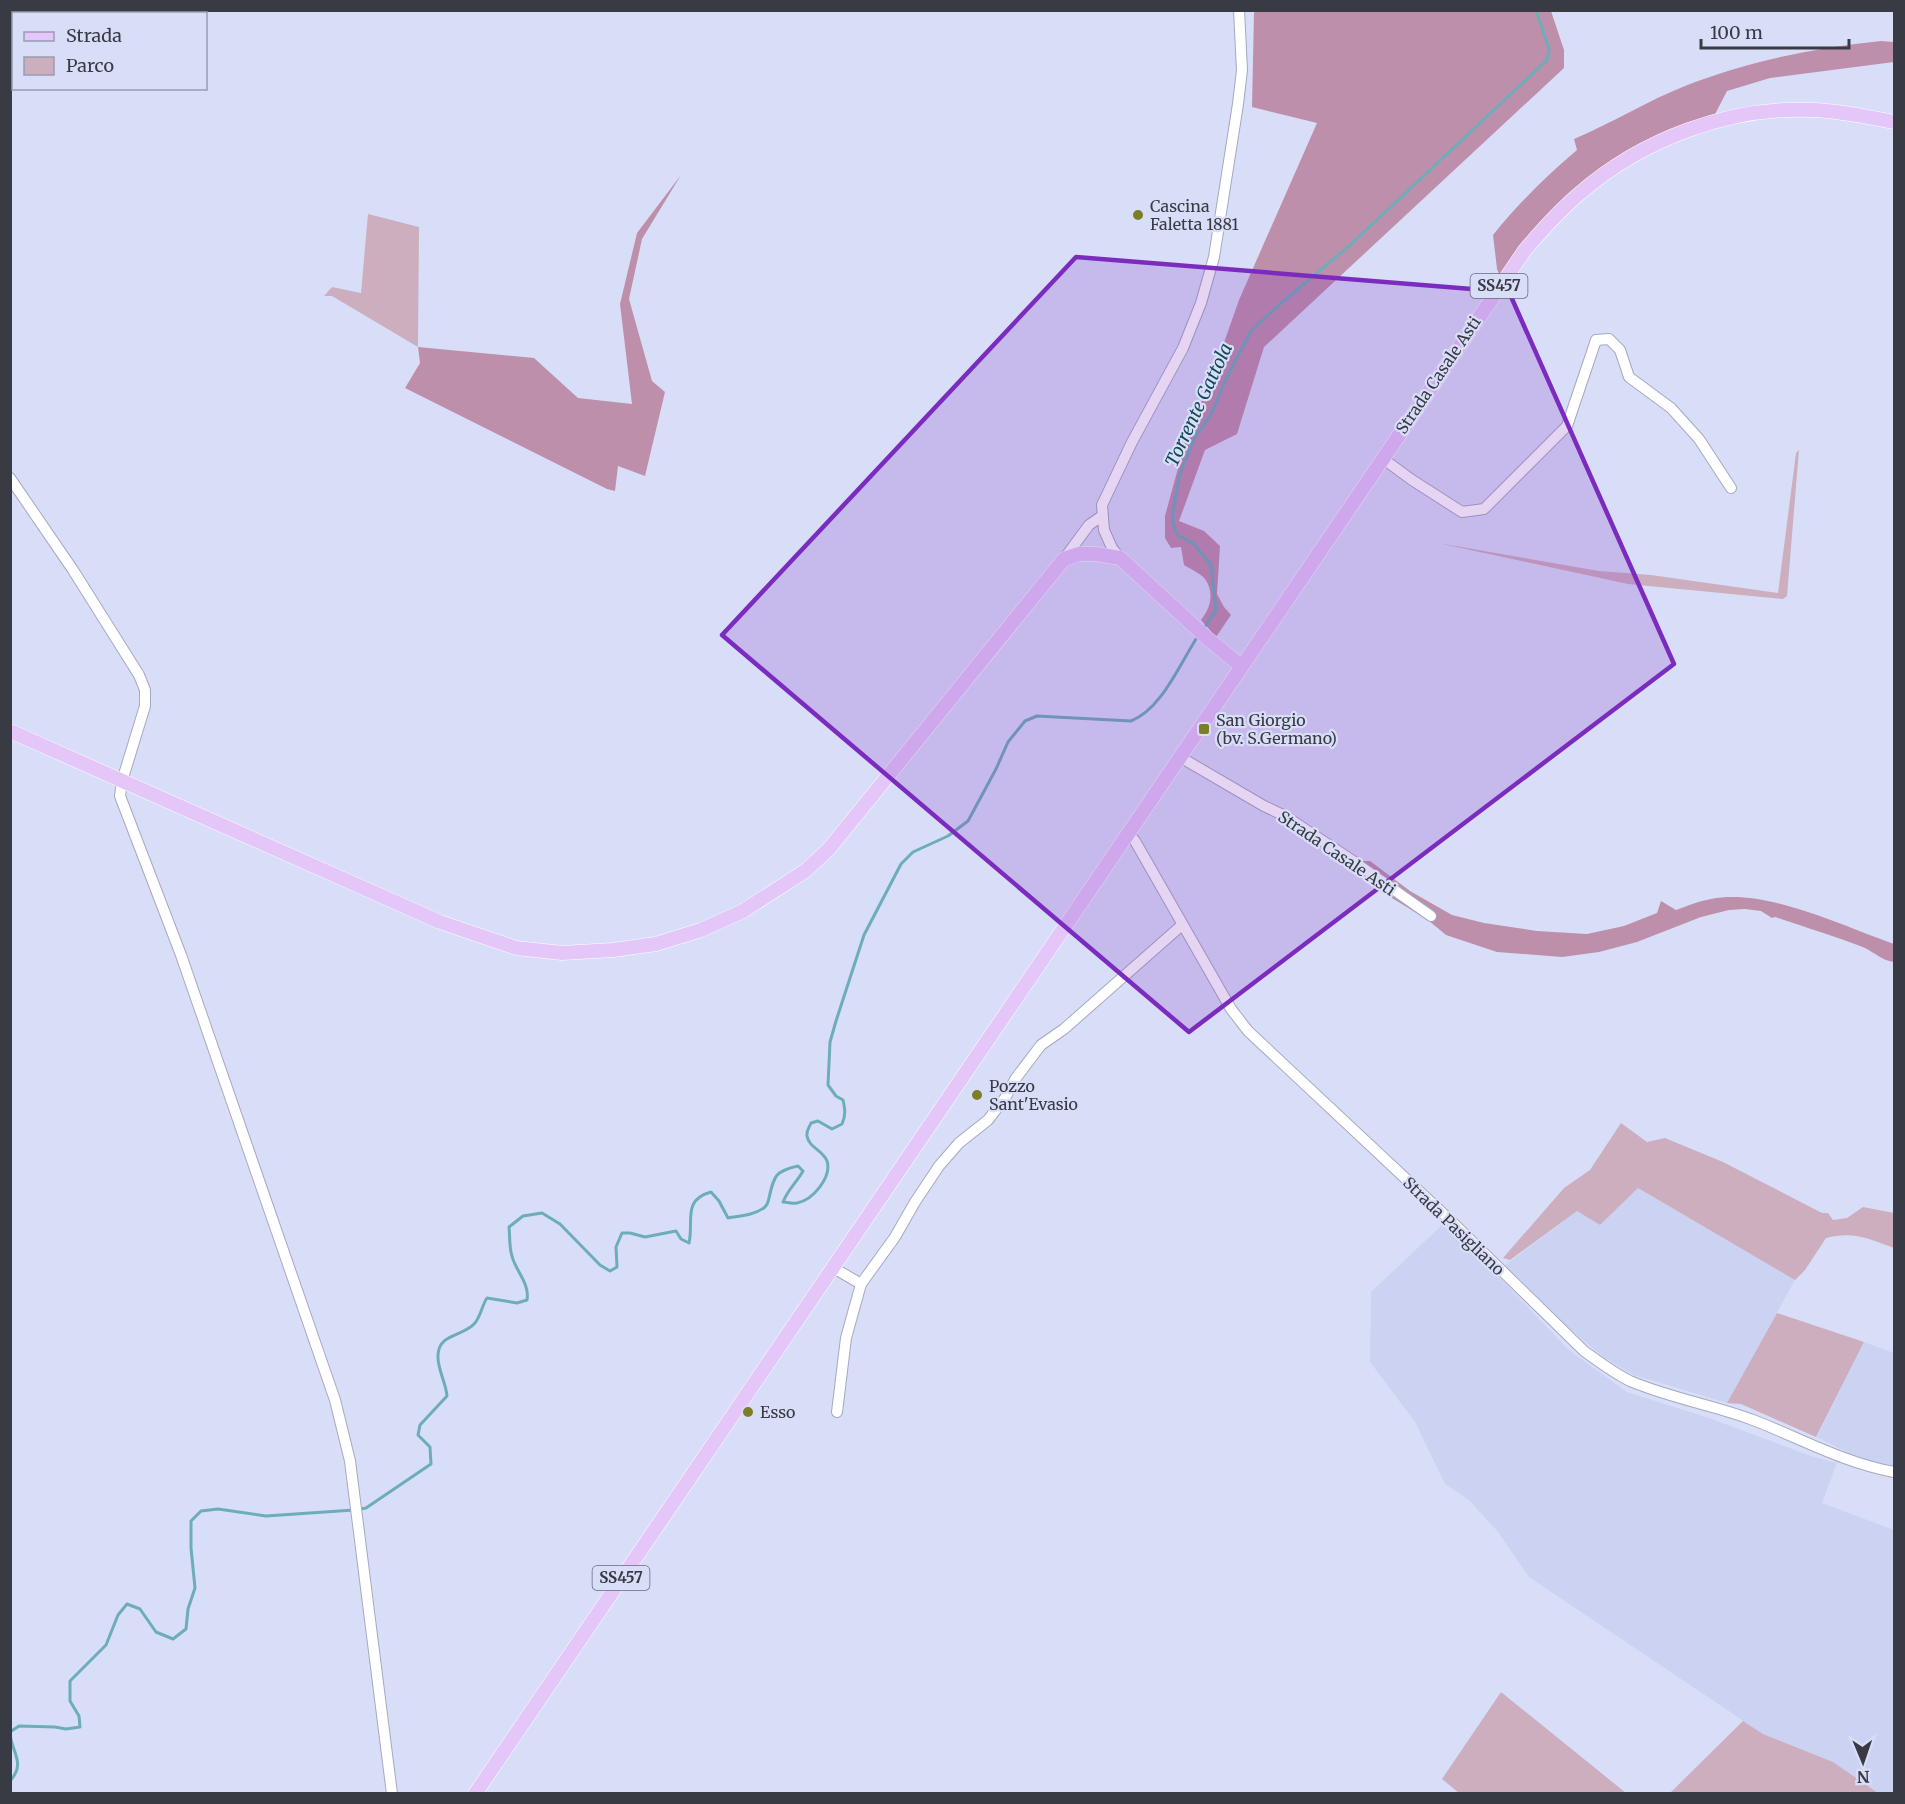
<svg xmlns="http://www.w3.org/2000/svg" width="1905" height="1804" font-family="Merriweather,serif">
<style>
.built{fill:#ccd2f2}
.green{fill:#ccaebf}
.forest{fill:#be8faa}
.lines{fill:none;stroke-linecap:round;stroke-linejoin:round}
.stream{stroke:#6dadb9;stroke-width:3}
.minor-casing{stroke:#a5a9c2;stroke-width:12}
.major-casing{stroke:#fff;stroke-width:15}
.minor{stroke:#fff;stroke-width:10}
.major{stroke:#e4c6f9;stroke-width:14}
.marked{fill:#7b2cbf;fill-opacity:0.2;stroke:#7b2cbf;stroke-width:4.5;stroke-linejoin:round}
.poi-dot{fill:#7b7e27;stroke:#d9def8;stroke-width:2}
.labels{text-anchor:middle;stroke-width:4.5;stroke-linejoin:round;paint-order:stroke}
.shield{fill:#d9def8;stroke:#686b7a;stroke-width:1.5}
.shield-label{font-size:15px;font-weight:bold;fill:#383a44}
.poi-label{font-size:16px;fill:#383a44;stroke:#d9def8;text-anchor:start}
.street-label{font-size:16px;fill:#383a44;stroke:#d9def8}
.water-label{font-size:18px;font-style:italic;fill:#104952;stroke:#d9def8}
</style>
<rect width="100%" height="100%" fill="#d9def8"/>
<g class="built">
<polygon points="1638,1188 1795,1280 1727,1403 1634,1375 1603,1357 1560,1320 1504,1266 1577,1211 1600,1225"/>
<polygon points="1442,1225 1494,1272 1569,1350 1627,1392 1712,1419 1811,1456 1837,1463 1822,1503 1894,1530 1894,1793 1878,1793 1833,1762 1763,1734 1566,1602 1529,1577 1498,1532 1469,1500 1445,1484 1415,1422 1370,1362 1371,1292"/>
<polygon points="1864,1342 1894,1353 1894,1467 1856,1457 1817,1437"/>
</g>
<g class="green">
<polygon points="368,214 419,227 418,347 332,296 324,296 332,287 361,293"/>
<polygon points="1799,450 1787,596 1783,599 1628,584 1438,543 1599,571 1651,575 1778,593 1796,453"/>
<path d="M 1621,1123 L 1647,1142 L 1665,1138 L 1723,1162 L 1822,1213 L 1828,1213 L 1833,1220 L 1847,1218 L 1863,1207 L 1894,1213 L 1894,1248 C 1869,1239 1853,1231 1826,1238 L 1805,1270 L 1795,1280 L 1638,1188 L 1600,1225 L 1577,1211 L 1510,1260 L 1503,1258 L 1564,1188 L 1590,1170 Z"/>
<polygon points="1777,1313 1864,1342 1816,1437 1741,1404 1727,1403"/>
<polygon points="1501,1692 1626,1793 1459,1793 1442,1779"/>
<polygon points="1743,1721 1763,1734 1833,1762 1878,1793 1670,1793"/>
</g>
<g class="forest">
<path d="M 1256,10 L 1551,11 L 1564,50 L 1564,68 L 1264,347 L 1237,434 L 1205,450 L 1179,521 L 1204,531 L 1220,546 L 1217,594 L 1224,607 L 1231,615 L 1216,637 L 1201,620 C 1210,609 1215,593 1205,579 C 1200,573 1190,569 1184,565 L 1181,547 L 1171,548 L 1165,538 L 1165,516 L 1189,428 L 1208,388 L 1239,300 L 1317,123 L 1252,107 L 1254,13 Z"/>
<path d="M 1881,41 L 1894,42 L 1894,62 L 1770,78 L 1727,91 L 1711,122 L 1678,134 L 1580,193 L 1502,281 L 1497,269 L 1493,235 C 1518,204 1546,176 1577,150 L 1574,139 C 1612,123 1647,101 1685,86 C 1748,61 1815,48 1881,41 Z"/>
<polygon points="681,175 642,239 629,299 652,381 665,392 645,476 618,466 615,491 607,489 405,388 420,363 418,347 534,358 578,398 632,404 620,304 637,233"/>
<path d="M 1364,861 L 1370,861 L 1410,891 L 1452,915 L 1484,923 L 1537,931 L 1587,934 L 1624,926 L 1657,913 L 1661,901 L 1676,910 C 1687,906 1699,901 1711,899 C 1766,888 1842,926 1894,944 L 1894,962 C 1883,961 1875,953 1865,948 C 1835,936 1804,927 1775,917 L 1772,918 L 1761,911 L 1745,909 L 1729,910 L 1701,917 L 1637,942 L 1599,952 L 1562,957 L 1497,952 L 1446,935 L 1428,920 L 1382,892 L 1355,868 Z"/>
</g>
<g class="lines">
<g class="stream">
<polyline points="1204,628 1216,610 1211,565 1193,543 1177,535 1173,523 1173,512 1180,474 1195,437 1212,413 1225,381 1251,331 1279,305 1349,246 1547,60 1549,49 1536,10"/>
<path d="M 360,1509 L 366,1508 L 431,1464 L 430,1447 L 418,1435 L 420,1425 L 447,1396 C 446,1382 437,1369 438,1355 C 439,1333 463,1337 475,1323 C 481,1316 482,1305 487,1298 L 517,1303 L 527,1300 C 530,1283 515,1270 512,1256 C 509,1247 510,1236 509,1227 L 523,1216 L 542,1213 L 560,1224 L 600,1265 L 610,1271 L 617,1267 L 616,1247 L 622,1233 L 630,1233 L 645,1237 L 676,1231 L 681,1239 L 689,1243 C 694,1221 682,1200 711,1192 L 719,1201 L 728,1218 C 740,1216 755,1215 765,1207 C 768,1204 768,1202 769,1198 C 774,1176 775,1171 798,1166 L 803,1171 C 797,1182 788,1189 783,1202 C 788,1202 793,1204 797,1203 C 813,1200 832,1177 827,1161 C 823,1150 809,1148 807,1136 C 806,1131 809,1128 811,1123 L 818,1121 L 832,1129 L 842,1124 C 846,1115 845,1109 843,1100 L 836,1096 L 828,1085 L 830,1042 L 836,1021 L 864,935 L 901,864 L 913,852 L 948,836 L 968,821 L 996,769 L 1008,742 L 1025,721 L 1037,716 L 1131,721 C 1162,709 1180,663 1198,636"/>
<polyline points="10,1732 19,1726 55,1727 66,1729 80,1727 79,1716 70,1701 70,1681 106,1645 118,1615 127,1604 140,1609 156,1632 173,1639 186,1629 188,1609 195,1588 191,1548 191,1521 201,1511 218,1509 266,1516 354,1510"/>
<path d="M 10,1734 C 12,1753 26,1763 10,1781"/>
</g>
<g class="minor-casing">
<g id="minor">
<polyline points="1382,458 1412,480 1462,512 1484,509 1567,426 1596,340 1609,339 1620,350 1629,377 1671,408 1699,439 1731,488"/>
<polyline points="10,478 73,570 139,675 145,690 145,706 122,781 120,796 181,955 335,1400 350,1461 392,1794"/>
<polyline points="1120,558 1112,548 1104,530 1102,505 1132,442 1183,348 1201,303 1214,257 1238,104 1242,70 1239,10"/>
<polyline points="1064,559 1089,525 1102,516"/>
<polyline points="1180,757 1264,806 1285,816 1356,863 1431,916"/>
<path d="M 1128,833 L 1135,841 L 1231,1009 L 1248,1031 L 1452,1222 L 1584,1351 C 1599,1362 1614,1373 1630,1381 C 1670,1398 1713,1405 1753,1420 C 1800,1438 1844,1463 1894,1472"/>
<polyline points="832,1267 861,1284"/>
<polyline points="837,1412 846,1338 861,1284 895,1237 915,1202 939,1166 959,1143 988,1120 1005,1098 1016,1078 1041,1045 1064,1029 1182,925"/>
</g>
</g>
<g class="major-casing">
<g id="major">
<polyline points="10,731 440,922 516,948 562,953 613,950 656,944 701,930 743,911 805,871 828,850 1064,559 1079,554 1095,554 1120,558 1207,638 1241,666"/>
<path d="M 475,1794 L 1525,250 C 1542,230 1559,211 1579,194 C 1642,139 1730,106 1813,110 C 1841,111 1868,117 1894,122"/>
</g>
</g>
<use href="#minor" class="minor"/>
<use href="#major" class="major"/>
</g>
<path class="marked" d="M 1076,257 L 1509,292 L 1674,664 L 1189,1032 L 722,635 Z"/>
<g class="poi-dot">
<circle cx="1138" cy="215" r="6"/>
<rect x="1198" y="723" width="12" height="12" rx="3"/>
<circle cx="977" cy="1095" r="6"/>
<circle cx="748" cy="1412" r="6"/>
</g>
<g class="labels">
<g class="shield">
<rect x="1470.5" y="274" width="57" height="24" rx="4.5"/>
<rect x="592.5" y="1566" width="57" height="24" rx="4.5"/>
</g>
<g class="shield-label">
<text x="1499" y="291">SS457</text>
<text x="621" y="1583">SS457</text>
</g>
<g class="poi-label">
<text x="1150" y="212">Cascina<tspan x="1150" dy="18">Faletta 1881</tspan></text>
<text x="1216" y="726">San Giorgio<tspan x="1216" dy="18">(bv. S.Germano)</tspan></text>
<text x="989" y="1092">Pozzo<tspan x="989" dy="18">Sant'Evasio</tspan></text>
<text x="760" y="1418">Esso</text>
</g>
<g class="street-label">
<text transform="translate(1438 375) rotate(-56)" y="6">Strada Casale Asti</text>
<text transform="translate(1337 853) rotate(34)" y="6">Strada Casale Asti</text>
<text transform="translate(1454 1226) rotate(44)" y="6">Strada Pasigliano</text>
</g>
<g class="water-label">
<text transform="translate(1199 405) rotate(-65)" y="6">Torrente Gattola</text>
</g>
</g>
<rect width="1905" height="1804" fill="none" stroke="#383a44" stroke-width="24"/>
<rect x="12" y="12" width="195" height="78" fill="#d9def8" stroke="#999cb0" stroke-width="1.5"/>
<rect x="24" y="32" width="30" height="9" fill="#e4c6f9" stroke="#999cb0" stroke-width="1.5"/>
<text x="66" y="42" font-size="18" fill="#383a44">Strada</text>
<rect x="24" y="57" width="30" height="18" fill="#ccaebf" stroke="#999cb0" stroke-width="1.5"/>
<text x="66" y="72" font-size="18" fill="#383a44">Parco</text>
<g transform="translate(1863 1762) rotate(178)" stroke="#d9def8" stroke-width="4.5" paint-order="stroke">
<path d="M0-4.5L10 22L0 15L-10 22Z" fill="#383a44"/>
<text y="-9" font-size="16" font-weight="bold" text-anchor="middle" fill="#383a44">N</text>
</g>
<path d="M1701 39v9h148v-9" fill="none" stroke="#383a44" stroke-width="3"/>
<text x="1710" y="39" font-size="18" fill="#383a44" stroke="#d9def8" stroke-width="4.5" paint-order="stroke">100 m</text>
</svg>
